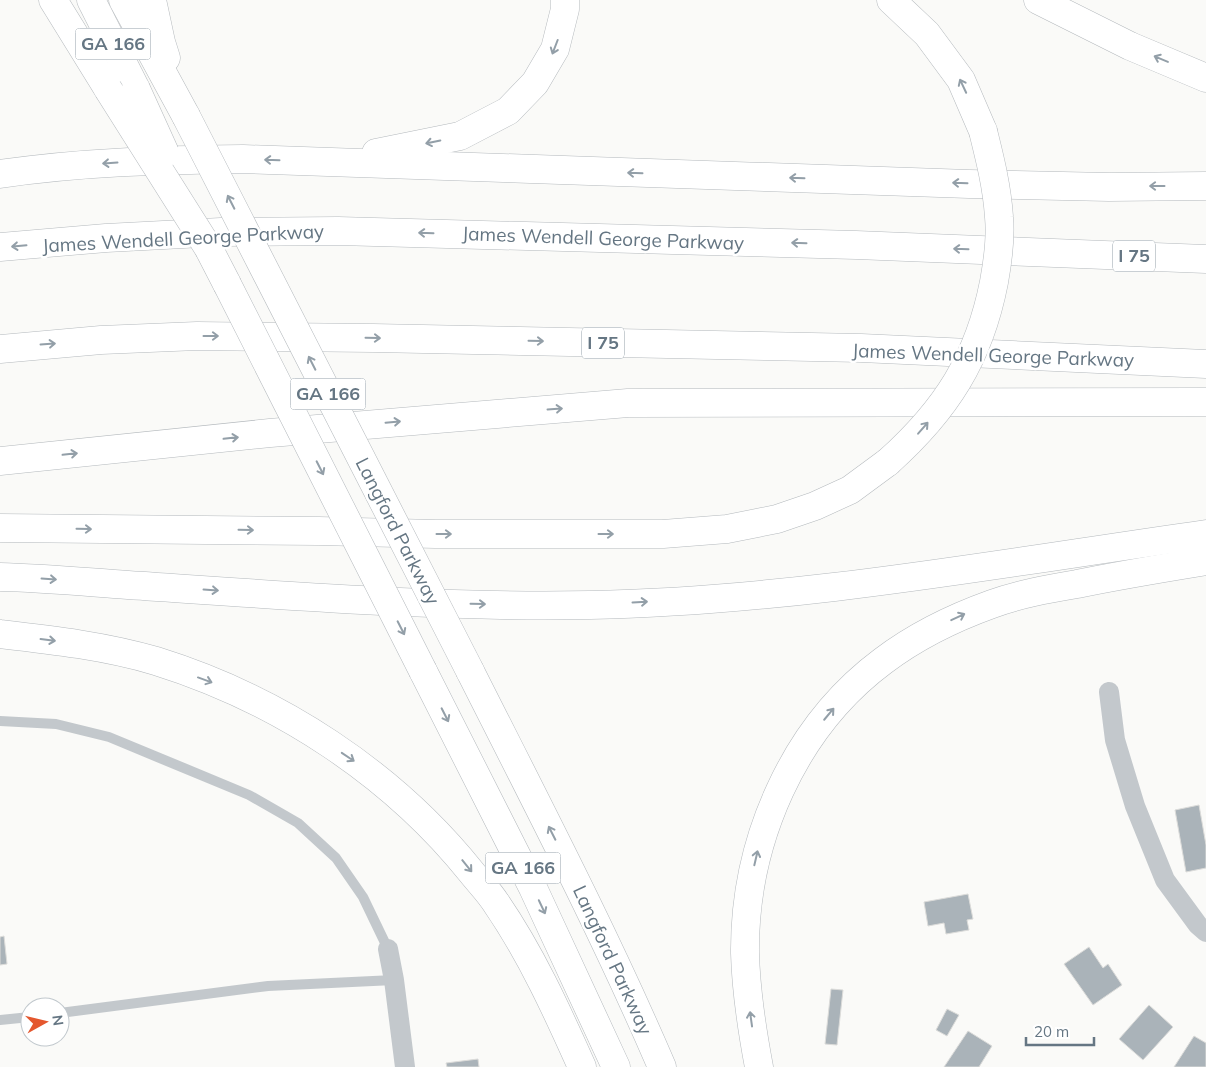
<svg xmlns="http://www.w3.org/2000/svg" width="1206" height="1067" font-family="Mulish,sans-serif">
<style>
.building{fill:#aab3b9;stroke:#dcdcda}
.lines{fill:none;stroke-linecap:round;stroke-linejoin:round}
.highway-casing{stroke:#b4b9bd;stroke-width:29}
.lane{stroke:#c3c8cc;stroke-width:10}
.street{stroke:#c3c8cc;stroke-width:20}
.highway{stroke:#fff;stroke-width:28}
.highway-bridge-casing{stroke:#b4b9bd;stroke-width:29;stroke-linecap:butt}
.highway-bridge{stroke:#fff;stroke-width:28}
.oneway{stroke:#939fa8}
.labels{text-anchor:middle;stroke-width:5;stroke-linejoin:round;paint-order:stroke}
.shield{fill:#fff;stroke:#939fa8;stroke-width:1}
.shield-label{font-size:18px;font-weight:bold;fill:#657683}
.street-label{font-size:19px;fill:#657683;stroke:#fff}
</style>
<rect width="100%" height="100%" fill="#fafaf8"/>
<g class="building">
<polygon points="1199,805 1206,845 1206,868 1186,872 1175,810"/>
<polygon points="968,894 973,919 967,920 969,930 946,934 944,923 928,926 924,902"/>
<polygon points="4,936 7,964 0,965 0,937"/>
<polygon points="1089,947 1103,968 1108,964 1122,985 1093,1005 1064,964"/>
<polygon points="831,989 843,990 837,1045 825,1044"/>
<polygon points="1149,1005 1173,1027 1143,1060 1119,1039"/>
<polygon points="947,1009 959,1015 947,1036 936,1030"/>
<polygon points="968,1031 992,1046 979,1067 944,1067"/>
<polygon points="1194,1036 1206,1043 1206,1067 1174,1067"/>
<polygon points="478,1059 479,1067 447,1067 446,1063"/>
</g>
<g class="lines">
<g class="highway-casing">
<g id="highway">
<polyline points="53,0 108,89"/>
<polyline points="91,0 136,89"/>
<polyline points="123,0 186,116"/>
<polyline points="152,0 161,42 166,58"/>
<polyline points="891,0 927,34 961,80 983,131"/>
<polyline points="1038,0 1130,46 1206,78"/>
<polyline points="376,153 460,136 508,111 535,83 555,49 565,9 565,0"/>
<path d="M 0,174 C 81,162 161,160 243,159 L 969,184 L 1109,187 L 1206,186"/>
<polyline points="0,247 106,238 221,232 338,231 856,245 1206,259"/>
<polyline points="209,249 227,284"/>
<polyline points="0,349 101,340 197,336 373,338 861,348 1206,364"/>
<polyline points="0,461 270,433 628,403 1206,402"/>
<polyline points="0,528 319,531 435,534 663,534 727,529 777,519 815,506 850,490 888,462"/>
<path d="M 0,577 C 43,578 85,582 128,585 C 281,595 436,608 590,605 C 797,601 1001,563 1206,534"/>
<path d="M 0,634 C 52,640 105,646 156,661 C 278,699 392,773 472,873 C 480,883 489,892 496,903 C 531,954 557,1011 582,1067"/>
<polyline points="423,671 533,888 616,1067"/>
<path d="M 470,671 C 536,802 604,932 662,1067"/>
<path d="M 759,1067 C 752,1030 746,991 745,953 C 744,842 793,728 883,661 C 916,636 953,618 992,604 C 1019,594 1048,589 1077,584 C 1120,575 1163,568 1206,561"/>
</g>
</g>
<g class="lane">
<polyline points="0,721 56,724 109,737 249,795 298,823 336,858 363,897 388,949"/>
<polyline points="60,1013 268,986 394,980"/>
<polyline points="0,1020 30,1017"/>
</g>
<g class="street">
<polyline points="1109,692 1115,740 1135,806 1165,880 1198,925 1206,932"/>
<polyline points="388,949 394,980 405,1067"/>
</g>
<use href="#highway" class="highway"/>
<g class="highway-bridge-casing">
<g id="highway-bridge">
<polyline points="108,89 209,249"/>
<polyline points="136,89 165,153"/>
<polyline points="186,116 470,671"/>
<polyline points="227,284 423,671"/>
<path d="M 888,462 C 946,410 979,359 994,282 C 998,260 1001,238 999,217 C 997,187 990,159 983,131"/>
</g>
</g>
<use href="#highway-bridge" class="highway-bridge"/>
</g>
<defs><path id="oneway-shaft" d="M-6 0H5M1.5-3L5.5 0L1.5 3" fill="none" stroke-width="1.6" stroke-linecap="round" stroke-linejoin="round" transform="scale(1.25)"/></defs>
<g class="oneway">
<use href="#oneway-shaft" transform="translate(555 47) rotate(111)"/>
<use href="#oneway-shaft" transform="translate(1161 59) rotate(-157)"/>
<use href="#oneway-shaft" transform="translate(963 86) rotate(-115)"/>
<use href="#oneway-shaft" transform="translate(433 142) rotate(168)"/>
<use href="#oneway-shaft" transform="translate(272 160) rotate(-178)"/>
<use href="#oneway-shaft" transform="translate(110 163) rotate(176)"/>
<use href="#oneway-shaft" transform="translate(635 173) rotate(-178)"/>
<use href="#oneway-shaft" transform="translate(797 178) rotate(-178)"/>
<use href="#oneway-shaft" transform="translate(960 183) rotate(-178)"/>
<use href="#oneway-shaft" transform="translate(1157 186) rotate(180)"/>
<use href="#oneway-shaft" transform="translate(231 202) rotate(-117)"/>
<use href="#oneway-shaft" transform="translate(426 233) rotate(-178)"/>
<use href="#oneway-shaft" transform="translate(799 243) rotate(-178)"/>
<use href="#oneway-shaft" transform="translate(19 246) rotate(175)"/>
<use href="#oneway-shaft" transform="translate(961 249) rotate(-178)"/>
<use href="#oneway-shaft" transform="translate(211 336)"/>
<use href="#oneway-shaft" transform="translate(373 338) rotate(1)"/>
<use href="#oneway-shaft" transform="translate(536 341) rotate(1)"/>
<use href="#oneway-shaft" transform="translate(48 344) rotate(-4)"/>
<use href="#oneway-shaft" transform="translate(312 363) rotate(-117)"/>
<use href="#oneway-shaft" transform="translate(555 409) rotate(-4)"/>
<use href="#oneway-shaft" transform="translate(393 422) rotate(-5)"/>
<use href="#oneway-shaft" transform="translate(923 428) rotate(-49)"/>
<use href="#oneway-shaft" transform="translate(231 438) rotate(-6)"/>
<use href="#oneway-shaft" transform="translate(70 454) rotate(-6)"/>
<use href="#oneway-shaft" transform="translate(320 468) rotate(63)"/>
<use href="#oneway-shaft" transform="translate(84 529) rotate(1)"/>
<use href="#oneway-shaft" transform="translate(246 530) rotate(1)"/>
<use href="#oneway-shaft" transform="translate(444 534)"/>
<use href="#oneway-shaft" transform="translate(606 534)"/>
<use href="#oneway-shaft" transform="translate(49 579) rotate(4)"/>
<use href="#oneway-shaft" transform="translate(211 590) rotate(4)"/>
<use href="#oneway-shaft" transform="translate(640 602) rotate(-3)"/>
<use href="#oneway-shaft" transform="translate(478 604) rotate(1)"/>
<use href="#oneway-shaft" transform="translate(958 617) rotate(-25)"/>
<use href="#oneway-shaft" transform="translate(401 628) rotate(63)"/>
<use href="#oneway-shaft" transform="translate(48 640) rotate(7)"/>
<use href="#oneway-shaft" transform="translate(205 680) rotate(20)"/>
<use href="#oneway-shaft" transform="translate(829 714) rotate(-50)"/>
<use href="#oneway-shaft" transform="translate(445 715) rotate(63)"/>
<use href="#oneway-shaft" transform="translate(348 757) rotate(34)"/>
<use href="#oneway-shaft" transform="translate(552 833) rotate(-117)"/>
<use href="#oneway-shaft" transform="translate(756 858) rotate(-77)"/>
<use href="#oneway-shaft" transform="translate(467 866) rotate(51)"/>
<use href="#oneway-shaft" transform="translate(542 907) rotate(65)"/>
<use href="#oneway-shaft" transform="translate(751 1019) rotate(-98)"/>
</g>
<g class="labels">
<g class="shield">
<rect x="75.5" y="28.5" width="75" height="31" rx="4"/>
<rect x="1113" y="240.5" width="42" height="31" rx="4"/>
<rect x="582" y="327.5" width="42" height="31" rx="4"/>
<rect x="290.5" y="378.5" width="75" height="31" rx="4"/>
<rect x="485.5" y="852.5" width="75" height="31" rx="4"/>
</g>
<g class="shield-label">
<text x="113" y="50">GA 166</text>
<text x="1134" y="262">I 75</text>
<text x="603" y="349">I 75</text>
<text x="328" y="400">GA 166</text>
<text x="523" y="874">GA 166</text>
</g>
<g class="street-label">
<text transform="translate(183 238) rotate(-3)" y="7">James Wendell George Parkway</text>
<text transform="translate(603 238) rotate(2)" y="7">James Wendell George Parkway</text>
<text transform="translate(993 355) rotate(2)" y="7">James Wendell George Parkway</text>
<text transform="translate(398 531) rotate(63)" y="7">Langford Parkway</text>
<text transform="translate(613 960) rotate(65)" y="7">Langford Parkway</text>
</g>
</g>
<g transform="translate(45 1022) rotate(82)"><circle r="24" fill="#ffffff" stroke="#c1c8cd"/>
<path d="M0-4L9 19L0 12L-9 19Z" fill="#e4572e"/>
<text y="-8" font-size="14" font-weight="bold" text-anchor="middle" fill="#657683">N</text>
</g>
<path d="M1026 1037v8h68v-8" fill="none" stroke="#657683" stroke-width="2.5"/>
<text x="1034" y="1037" font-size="15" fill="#657683" stroke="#ffffff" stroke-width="4" paint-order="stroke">20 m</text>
</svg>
